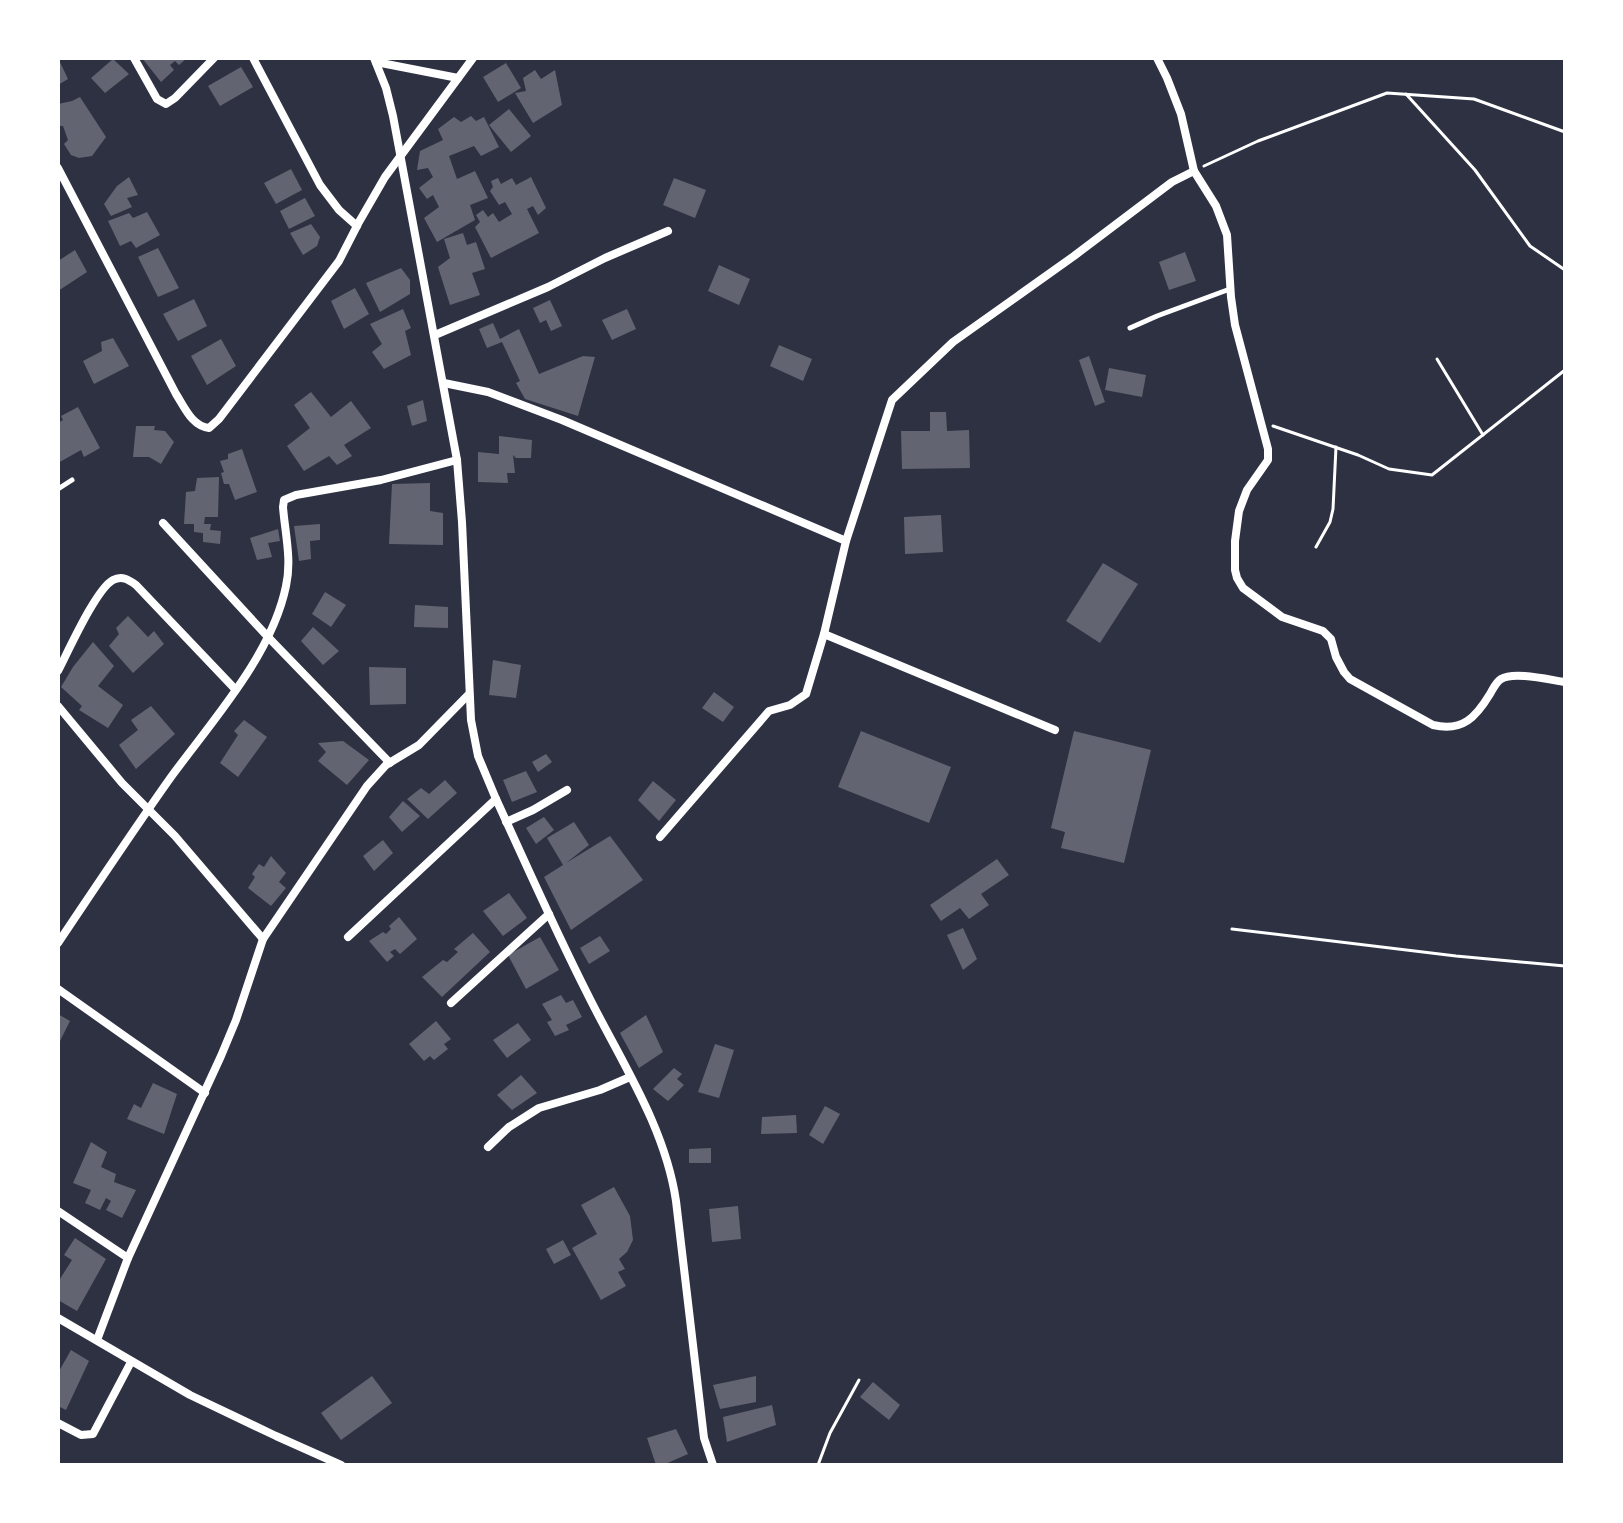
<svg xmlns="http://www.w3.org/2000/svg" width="1623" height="1523" font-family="'DM Sans',sans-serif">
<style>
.building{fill:#626471}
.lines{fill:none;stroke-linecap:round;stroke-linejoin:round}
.path{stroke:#fff;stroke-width:3}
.service{stroke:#fff;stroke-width:5}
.minor{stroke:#fff;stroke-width:8}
</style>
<rect width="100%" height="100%" fill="#2d3142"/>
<g class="building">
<polygon points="58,58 68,79 58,85"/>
<polygon points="142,58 187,58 179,65 175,61 170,65 174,70 161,82"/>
<polygon points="113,59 129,74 105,93 91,78"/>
<polygon points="506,63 521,88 498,102 483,77"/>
<polygon points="241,67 253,87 220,106 208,86"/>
<polygon points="535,70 541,79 555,70 562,105 533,123 515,93 526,91 523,78"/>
<polygon points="80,97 106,137 92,156 79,158 71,155 64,144 68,140 63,126 58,126 58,104 72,101"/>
<polygon points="509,109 531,136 511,152 489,125"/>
<polygon points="471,116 476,121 484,117 499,147 481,156 474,146 449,156 457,179 475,171 488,198 470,205 475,220 437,242 424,218 439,207 433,195 427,199 419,188 433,177 428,168 417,170 420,151 443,140 438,129 454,117 461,122"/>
<polygon points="291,169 302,190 276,204 264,183"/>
<polygon points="129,177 138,195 127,198 132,207 111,216 104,204 117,186"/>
<polygon points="531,177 546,208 538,215 533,206 527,209 539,233 491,258 475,227 480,222 476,215 483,210 488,217 493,213 499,222 512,214 505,202 499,205 490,191 493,187 491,181 498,178 501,184 512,178 516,185"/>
<polygon points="674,178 706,190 695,218 663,205"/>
<polygon points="305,198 315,216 289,229 280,211"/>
<polygon points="147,212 160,235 136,248 131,241 120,246 108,221 129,213 133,218"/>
<polygon points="311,224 320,237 317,246 303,255 290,233"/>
<polygon points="463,233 467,245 476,242 485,269 472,273 480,295 450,305 438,267 450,258 444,239"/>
<polygon points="158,248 179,288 158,297 138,257"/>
<polygon points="75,250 87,272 58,291 58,261"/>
<polygon points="1185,252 1196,281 1169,290 1159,262"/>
<polygon points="719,265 750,279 739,305 708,291"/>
<polygon points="401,268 410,280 410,294 380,312 366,283"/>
<polygon points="355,288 369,314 344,329 331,301"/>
<polygon points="194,299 207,326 178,341 163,314"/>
<polygon points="550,300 562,326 551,331 546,320 540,323 533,308"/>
<polygon points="403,309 411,328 405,331 411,355 384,369 372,352 382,344 370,324"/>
<polygon points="627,309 636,329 612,340 602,320"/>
<polygon points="493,323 500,339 519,329 539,374 583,356 595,357 578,416 525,399 516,383 520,381 502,342 487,348 479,329"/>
<polygon points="113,338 129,366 94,384 83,361 102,351 101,342"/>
<polygon points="221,339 236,366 207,385 191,356"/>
<polygon points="779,345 812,359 803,381 770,366"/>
<polygon points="1089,356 1105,402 1095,406 1079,360"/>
<polygon points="1109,368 1146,375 1142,397 1105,390"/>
<polygon points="311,392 331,417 351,401 371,428 344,445 352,456 337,465 329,456 304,471 287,446 310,428 294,405"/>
<polygon points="423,400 427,421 412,426 407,406"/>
<polygon points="78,407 100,448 84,457 81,450 58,463 58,423 63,420 61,416"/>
<polygon points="930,412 946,412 947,431 969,430 970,468 902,469 901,431 930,431"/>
<polygon points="136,426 155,426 154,430 165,431 174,442 161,464 149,457 133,457"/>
<polygon points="499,436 532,440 531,458 516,458 513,455 515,473 507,473 508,483 478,482 478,452 499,454"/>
<polygon points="242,449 257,492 235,500 229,484 224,484 221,473 224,472 220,461 228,459 228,454"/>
<polygon points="219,477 218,517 205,517 204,524 211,524 210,530 221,531 220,544 203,542 203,533 194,532 194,524 184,524 186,492 195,491 197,478"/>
<polygon points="430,483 430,511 443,513 443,545 389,544 392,484"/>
<polygon points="941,515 943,552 905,554 904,517"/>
<polygon points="320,524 320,540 310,541 311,559 299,561 294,526"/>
<polygon points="278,529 280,541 268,543 272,557 257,560 250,538"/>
<polygon points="1103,563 1138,584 1100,643 1066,621"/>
<polygon points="325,592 346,605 331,627 312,614"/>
<polygon points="415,605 448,607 448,628 414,627"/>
<polygon points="128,616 148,637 154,631 164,644 133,673 109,646 119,634 116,628"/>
<polygon points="313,627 339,651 323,665 301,641"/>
<polygon points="93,642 114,666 98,686 123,705 108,728 79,710 82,706 61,687 73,667"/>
<polygon points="493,660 521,665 516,698 489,695"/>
<polygon points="369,667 406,668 406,704 370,705"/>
<polygon points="714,692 734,707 723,722 702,708"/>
<polygon points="151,706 175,734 136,769 119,745 138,730 131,720"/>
<polygon points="244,720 267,737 238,777 220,763 238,735 234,731"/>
<polygon points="861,731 951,767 929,823 838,787"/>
<polygon points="1074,731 1151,750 1124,863 1061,848 1065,832 1051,828"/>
<polygon points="343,741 369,760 347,785 318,761 326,752 318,743"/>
<polygon points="546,754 552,762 538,772 532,762"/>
<polygon points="526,771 537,792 512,802 503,780"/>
<polygon points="445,780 457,793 428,819 407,799 421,788 429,794"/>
<polygon points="653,781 676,800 659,821 638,800"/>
<polygon points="403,801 420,816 402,832 389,817"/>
<polygon points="544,817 554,830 536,844 526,828"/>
<polygon points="574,822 589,845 566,863 610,836 643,880 571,930 544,877 563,865 547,838"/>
<polygon points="383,840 393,853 374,871 363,856"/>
<polygon points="271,856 286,873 279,882 286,888 271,906 248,888 255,877 252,874 259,864 264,867"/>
<polygon points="997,859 1009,875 981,894 989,905 969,919 960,908 941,921 930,905"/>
<polygon points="509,893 527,918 503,936 483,911"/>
<polygon points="399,917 417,939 400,954 395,949 390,952 394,956 387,962 369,941 383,932 386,934 391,929 389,926"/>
<polygon points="963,928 977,959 963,970 947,935"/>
<polygon points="473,933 490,952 442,997 422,977 443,960 447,962 458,952 454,949"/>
<polygon points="600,936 610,951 589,964 580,948"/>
<polygon points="540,937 559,970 526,989 508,955"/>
<polygon points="561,995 566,1003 573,1000 582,1017 566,1025 569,1030 555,1036 547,1022 552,1020 542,1004"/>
<polygon points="58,1014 70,1021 58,1045"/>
<polygon points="646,1015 663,1052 639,1068 620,1033"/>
<polygon points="436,1021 451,1039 444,1044 448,1049 434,1060 430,1056 424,1061 409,1044"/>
<polygon points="518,1023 531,1040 507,1058 493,1040"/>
<polygon points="715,1044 734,1050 719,1098 698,1092"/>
<polygon points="674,1068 682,1074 677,1079 684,1085 668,1101 653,1089"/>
<polygon points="521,1075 537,1093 512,1110 497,1095"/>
<polygon points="153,1083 177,1094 164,1134 127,1119 134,1104 141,1108"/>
<polygon points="825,1106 840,1114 823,1144 809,1135"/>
<polygon points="796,1115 797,1133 761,1134 762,1117"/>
<polygon points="91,1142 107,1152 101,1167 116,1174 114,1182 136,1190 122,1218 106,1210 111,1201 106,1198 100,1210 85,1203 91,1190 73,1183"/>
<polygon points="711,1148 711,1163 689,1163 689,1149"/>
<polygon points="614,1187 630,1216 633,1240 627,1252 619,1259 625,1269 618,1272 626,1286 601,1300 572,1248 597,1234 581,1205"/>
<polygon points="738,1206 741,1239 712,1242 709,1209"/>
<polygon points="75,1238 106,1259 77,1311 58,1300 58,1282 72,1260 64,1255"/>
<polygon points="563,1240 571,1255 554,1264 546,1249"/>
<polygon points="71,1350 89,1361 66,1410 58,1406 58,1373"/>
<polygon points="372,1376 392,1403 341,1440 321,1413"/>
<polygon points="756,1376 756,1402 720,1409 713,1385"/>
<polygon points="873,1382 900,1405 889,1420 860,1397"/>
<polygon points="772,1405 776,1425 727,1442 723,1417"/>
<polygon points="676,1429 688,1454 663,1465 656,1465 647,1438"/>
</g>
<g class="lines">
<g class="path">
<polyline points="1406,94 1475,170 1530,246 1565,270"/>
<polyline points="1204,166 1258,141 1387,93 1474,99 1565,132"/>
<polyline points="1437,359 1483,435"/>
<polyline points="1273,426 1358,455 1389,469 1432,475 1565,370"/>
<polyline points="1316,547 1330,522 1333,509 1336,447"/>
<polyline points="1232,929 1456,956 1565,966"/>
<polyline points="818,1465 830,1433 859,1380"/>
</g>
<g class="service">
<polyline points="1130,328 1157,316 1230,289"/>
<polyline points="58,489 72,480"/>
</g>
<g class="minor">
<polyline points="134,58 157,99 166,104 175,98 214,58"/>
<polyline points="253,58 320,185 339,210 357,226"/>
<path d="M 374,58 L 386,88 L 393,116 L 457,460 L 462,522 L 471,720 L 478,756 L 496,799 C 526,864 555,930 587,993 C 620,1060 665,1126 676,1201 L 704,1438 L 713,1465"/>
<path d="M 1157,58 L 1167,78 L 1181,114 L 1194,171 L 1216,206 L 1227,235 L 1231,297 L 1235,325 L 1268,449 L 1268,460 L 1247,490 L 1239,511 L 1235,541 L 1235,570 L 1237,578 L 1243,588 L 1282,617 L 1323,631 L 1331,639 L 1336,657 L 1344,672 L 1350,679 L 1433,725 C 1463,732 1476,717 1490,694 C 1493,689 1496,682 1501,679 C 1514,671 1550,680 1565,682"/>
<polyline points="376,62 458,78"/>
<path d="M 58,168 L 176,394 C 185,408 192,426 209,428 L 219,419 L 339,261 L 359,222 L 385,177 L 473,58"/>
<polyline points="435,335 548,287 605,258 668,231"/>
<polyline points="444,383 488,392 562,420 846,541"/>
<polyline points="163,523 268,637 390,763"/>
<polyline points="824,634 1055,730"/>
<path d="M 58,671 C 68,652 96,589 113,580 C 122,575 129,580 136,585 L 235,689"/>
<polyline points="58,706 122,783 175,836 263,939"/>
<polyline points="506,822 533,810 567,790"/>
<polyline points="660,837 769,711 790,705 806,694 824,634 846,541 892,400 953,342 1074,256 1172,182 1194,171"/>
<polyline points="348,937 496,799"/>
<path d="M 58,943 C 95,888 132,832 171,777 C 212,721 272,655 286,586 C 292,560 285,533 283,507 L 284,500 L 296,495 L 381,480 L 457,460"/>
<polyline points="58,989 205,1093"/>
<polyline points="451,1003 549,914"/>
<polyline points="488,1147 509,1127 539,1108 600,1090 630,1077"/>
<polyline points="58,1211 128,1258"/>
<polyline points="58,1318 190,1395 276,1436 341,1465"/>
<polyline points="97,1340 128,1258 221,1056 236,1020 263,939 367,786 386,765 419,745 469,694"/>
<polyline points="58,1423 81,1435 93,1434 131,1362"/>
</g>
</g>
<rect width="1623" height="1523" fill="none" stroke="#ffffff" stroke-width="120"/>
</svg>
